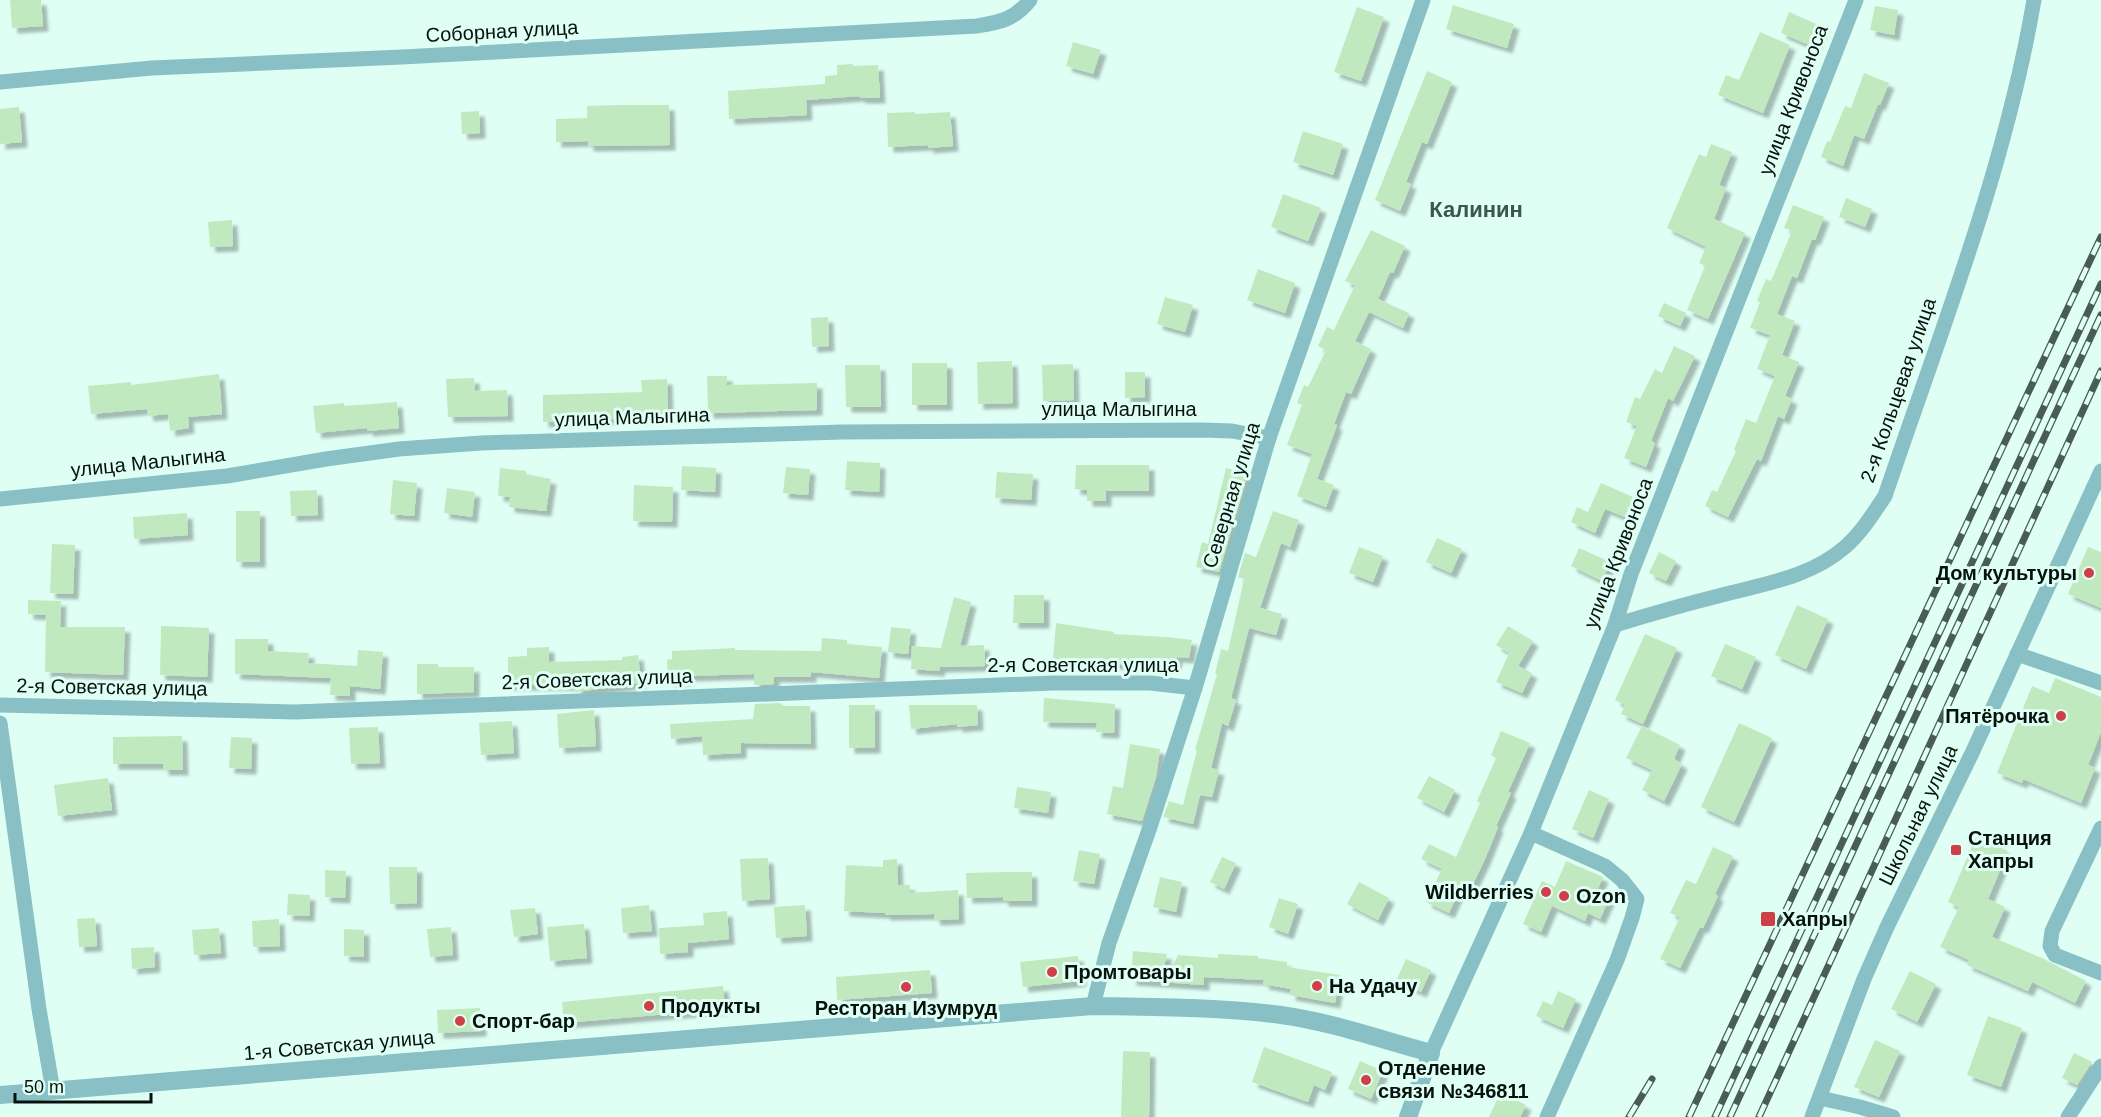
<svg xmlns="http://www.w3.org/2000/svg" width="2101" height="1117" font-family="Arial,sans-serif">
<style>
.building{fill:#c1e9bf;filter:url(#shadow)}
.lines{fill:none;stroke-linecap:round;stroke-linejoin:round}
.minor{stroke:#88c0c6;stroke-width:15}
.tertiary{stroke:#88c0c6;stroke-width:18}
.rail-casing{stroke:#4a5c56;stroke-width:7}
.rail{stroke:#dffff4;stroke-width:4.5;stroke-dasharray:14;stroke-linecap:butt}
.poi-dot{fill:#cf3f47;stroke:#dffff4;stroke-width:2}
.labels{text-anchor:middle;stroke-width:6;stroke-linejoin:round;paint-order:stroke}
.street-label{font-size:20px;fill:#07120f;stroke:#dffff4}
.poi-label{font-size:20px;font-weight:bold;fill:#07120f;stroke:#dffff4;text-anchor:start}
.quarter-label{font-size:22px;font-weight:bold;fill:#3b564e;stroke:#dffff4}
</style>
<defs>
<filter id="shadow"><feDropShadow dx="5.5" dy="5.5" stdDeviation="1.5" flood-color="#0004"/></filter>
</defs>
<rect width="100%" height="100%" fill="#dffff4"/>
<g class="building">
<polygon points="10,0 41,0 43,26 12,28"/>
<polygon points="1453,5 1514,24 1507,48 1446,29"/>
<polygon points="1875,6 1898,10 1894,35 1870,30"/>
<polygon points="1357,7 1384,17 1361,81 1334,72"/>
<polygon points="1789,12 1823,27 1814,47 1781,33"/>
<polygon points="1760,32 1790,45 1763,113 1718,95 1726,75 1739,80"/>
<polygon points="1073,42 1101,50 1093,74 1066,66"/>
<polygon points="853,64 853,66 878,65 880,98 860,98 859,96 806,100 807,115 729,119 728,91 825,84 825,76 837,75 837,65"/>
<polygon points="1427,71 1452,82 1427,144 1422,142 1406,182 1411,184 1400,211 1375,200"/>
<polygon points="1864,73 1889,83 1880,105 1878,104 1864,139 1854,135 1843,166 1821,157 1827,141 1830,142 1845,106 1851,108"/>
<polygon points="618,105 669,105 670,145 588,146 588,141 556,142 556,119 587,118 587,106"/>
<polygon points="19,107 22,142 0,144 0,109"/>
<polygon points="479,111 480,133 462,134 461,112"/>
<polygon points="915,112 915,114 950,112 953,146 928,148 928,145 888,147 887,113"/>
<polygon points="1303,131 1343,144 1333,175 1293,162"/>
<polygon points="1711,144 1732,152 1719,185 1726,188 1714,219 1745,233 1708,319 1687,310 1705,266 1699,263 1706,247 1667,228 1699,154 1706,157"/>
<polygon points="1283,194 1321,208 1308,241 1271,227"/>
<polygon points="1846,198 1872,209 1865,227 1839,217"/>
<polygon points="1793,205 1824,217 1815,240 1812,239 1797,278 1792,276 1777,314 1795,321 1782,355 1799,362 1785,396 1792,399 1784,419 1778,416 1761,461 1757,459 1728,517 1705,506 1712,490 1717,492 1736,451 1734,450 1746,419 1756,423 1775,376 1757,369 1770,335 1750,328 1760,302 1757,301 1766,279 1771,281 1792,231 1784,228"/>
<polygon points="232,220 233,246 210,247 208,222"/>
<polygon points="1371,230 1405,246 1393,273 1390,272 1378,299 1409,313 1403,328 1369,312 1355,341 1371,349 1351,394 1346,392 1334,424 1337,425 1317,479 1334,485 1326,507 1297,496 1312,454 1287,445 1302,405 1297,403 1304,385 1308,387 1326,350 1318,346 1327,327 1334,330 1355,285 1345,281"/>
<polygon points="1258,269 1295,283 1285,313 1247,300"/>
<polygon points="1165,297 1193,305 1185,332 1157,324"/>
<polygon points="1664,303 1686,313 1680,326 1658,316"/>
<polygon points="828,317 829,346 812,347 811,318"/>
<polygon points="1674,346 1695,356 1673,401 1668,398 1651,441 1655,443 1646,467 1624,458 1637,426 1626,422 1635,397 1640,399 1655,369 1662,373"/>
<polygon points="1012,361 1013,403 978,404 977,362"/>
<rect x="912" y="363" width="35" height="42"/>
<polygon points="1073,364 1074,400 1043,401 1042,365"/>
<polygon points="845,365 880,365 881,407 846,407"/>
<polygon points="1125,372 1145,372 1145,397 1125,398"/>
<polygon points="219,374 222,414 188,417 189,428 170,431 168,414 148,416 147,409 91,414 88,386 131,382 131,385"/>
<polygon points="707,376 727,376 727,385 817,383 817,410 708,413"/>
<polygon points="474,378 475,391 507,390 508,416 448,417 446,379"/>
<polygon points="667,379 668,417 543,422 543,395 642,392 641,380"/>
<polygon points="397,402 399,428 368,431 367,428 316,433 313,406 344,403 344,406"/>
<polygon points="847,461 880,463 879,492 845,490"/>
<polygon points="1076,465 1149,465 1149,491 1106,491 1106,501 1087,501 1087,490 1075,489"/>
<polygon points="682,466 716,468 715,492 681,490"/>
<polygon points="786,467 810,469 808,495 783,493"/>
<polygon points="500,468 526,471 526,474 551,479 546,511 509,507 510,497 498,496"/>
<polygon points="1226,468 1248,473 1219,572 1196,567 1202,542 1208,544"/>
<polygon points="997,472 1033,474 1031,500 995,498"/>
<polygon points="393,480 417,483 414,516 390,514"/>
<polygon points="1601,483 1633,497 1625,517 1605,509 1595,533 1571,522 1577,507 1588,512"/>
<polygon points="634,485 673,487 672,522 633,521"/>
<polygon points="447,488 475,492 472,517 444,513"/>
<polygon points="317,490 318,515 291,516 290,491"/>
<rect x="236" y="511" width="24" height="51"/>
<polygon points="1273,511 1299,520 1290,547 1281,543 1260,608 1282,614 1276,635 1249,628 1231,698 1236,700 1228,726 1222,723 1211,768 1219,770 1212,797 1200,795 1193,824 1163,817 1169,801 1183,805 1197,750 1195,750 1217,674 1215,674 1221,649 1228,651 1244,579 1238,577 1245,553 1256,557"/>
<polygon points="187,513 188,535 134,539 133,517"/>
<polygon points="1437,538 1462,549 1451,573 1426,562"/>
<polygon points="52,544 75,545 73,594 50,593"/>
<polygon points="1359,547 1383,556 1373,582 1349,573"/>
<polygon points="2088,547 2101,552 2101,608 2068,594"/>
<polygon points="1579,548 1610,562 1602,581 1571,566"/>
<polygon points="1659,552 1676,561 1666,581 1649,573"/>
<polygon points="1014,595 1044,595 1044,623 1013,623"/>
<polygon points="954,597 971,602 960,646 984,645 985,666 940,667 939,671 911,669 912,646 941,648"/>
<polygon points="28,600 61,601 60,627 125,627 123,675 45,672 46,615 28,614"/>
<polygon points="1797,605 1828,619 1806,669 1775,655"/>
<polygon points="1056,623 1114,632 1114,634 1166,637 1192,640 1189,658 1177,657 1175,665 1154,661 1154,668 1124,667 1124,665 1075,659 1075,661 1053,659"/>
<polygon points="161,626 209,628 207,677 160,675"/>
<polygon points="1508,626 1533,641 1518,666 1532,673 1522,693 1496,682 1509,653 1496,645"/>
<polygon points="891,627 911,629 908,654 888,652"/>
<polygon points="1645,634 1677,648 1643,724 1621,714 1625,705 1615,700"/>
<polygon points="822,638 847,640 847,644 882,647 879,678 811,672 811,677 774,677 774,684 754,685 754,674 686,676 686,680 668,681 667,660 672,659 672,651 735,648 735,650 821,651"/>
<polygon points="235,639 268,639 268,651 309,653 308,663 357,666 358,650 383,652 380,689 350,686 350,696 330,695 331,678 235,674"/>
<polygon points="1725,644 1756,657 1742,689 1711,676"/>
<polygon points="549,647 549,662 622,660 622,657 638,655 641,683 576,692 576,685 508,685 508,657 527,656 527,648"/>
<polygon points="417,664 438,664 438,667 474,667 474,692 417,694"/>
<polygon points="2055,678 2101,697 2101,732 2088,765 2095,768 2081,803 2023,779 2022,783 1997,773 2032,686 2049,693"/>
<polygon points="1044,698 1115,704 1114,733 1096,732 1097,723 1043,722"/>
<polygon points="780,703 784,706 810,706 811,744 741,743 741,753 703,755 702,736 671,739 670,724 753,719 755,704"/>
<rect x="849" y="705" width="26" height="43"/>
<polygon points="909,705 977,705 978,725 957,727 957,724 911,729"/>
<polygon points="594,710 596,746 559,748 557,714"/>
<polygon points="512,721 514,753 481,755 479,723"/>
<polygon points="1739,723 1772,738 1734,822 1701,807"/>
<polygon points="1642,726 1680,745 1674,759 1682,764 1664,801 1642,790 1652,770 1626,758"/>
<polygon points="378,727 380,763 351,764 349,728"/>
<polygon points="1501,731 1530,743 1508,792 1511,793 1496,826 1498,827 1485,859 1473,884 1464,880 1449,913 1426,902 1442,869 1421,859 1429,844 1456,857 1480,803 1477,801 1496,758 1491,755"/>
<polygon points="182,736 183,770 163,770 163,764 113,764 113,737"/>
<polygon points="231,737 252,738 251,769 229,768"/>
<polygon points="1130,744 1160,749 1156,777 1142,821 1107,814 1113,786 1123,788"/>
<polygon points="1429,776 1455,790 1444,812 1417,798"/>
<polygon points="108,778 112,810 58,816 54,785"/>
<polygon points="1017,787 1051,792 1048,813 1014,808"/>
<polygon points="1589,790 1609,799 1593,838 1572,829"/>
<polygon points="1976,837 2008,851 1988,899 2005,907 1992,937 2042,958 2086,981 2075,1003 2032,982 2028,991 1967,965 1969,960 1940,947 1959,907 1948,902"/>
<polygon points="1713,847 1733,856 1715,894 1718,896 1703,928 1700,927 1680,968 1660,959 1680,917 1670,913 1686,880 1696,884"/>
<polygon points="1079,850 1100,854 1094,884 1073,881"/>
<polygon points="1222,857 1236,863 1224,889 1210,882"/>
<polygon points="768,858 770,899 742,901 740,859"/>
<polygon points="897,859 898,885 910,885 910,893 958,890 959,919 935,920 934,914 885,915 885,913 844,911 846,865 883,867 883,860"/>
<polygon points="1566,861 1603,877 1597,891 1610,897 1600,919 1588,913 1585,921 1552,906 1541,932 1523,924 1542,881 1555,887"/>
<polygon points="389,867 417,867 417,903 390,904"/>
<polygon points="325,870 346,871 345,898 325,897"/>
<polygon points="1003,872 1032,872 1032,901 1003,901 1003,897 967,898 966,873"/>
<polygon points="1160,877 1182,882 1176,912 1153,907"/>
<polygon points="1359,882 1389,898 1378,920 1347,904"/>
<polygon points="288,894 310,895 309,916 287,915"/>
<polygon points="1279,898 1298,904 1288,934 1269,927"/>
<polygon points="649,905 652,931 623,933 621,908"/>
<polygon points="805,905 807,936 776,938 774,907"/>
<polygon points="535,908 538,934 514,937 510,910"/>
<polygon points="727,911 729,939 688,943 688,952 660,954 659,928 704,925 703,913"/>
<polygon points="95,918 97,946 79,947 77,919"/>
<polygon points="279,919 280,946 253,947 252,921"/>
<polygon points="584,924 587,958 550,961 547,927"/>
<polygon points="451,927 453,955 430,957 427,929"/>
<polygon points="219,928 221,953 194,955 192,930"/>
<polygon points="344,929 364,930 364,957 344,956"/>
<polygon points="154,947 155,967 132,969 131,948"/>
<polygon points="1133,951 1167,954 1164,966 1171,969 1178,955 1218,958 1218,954 1258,956 1258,958 1287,962 1287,967 1340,975 1335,1003 1290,995 1291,989 1263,984 1264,980 1204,977 1204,985 1131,980"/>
<polygon points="1078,956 1081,981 1023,987 1020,962"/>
<polygon points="1406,959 1431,970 1421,992 1396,981"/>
<polygon points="930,970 932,993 837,1000 836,977"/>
<polygon points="1910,971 1936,984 1917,1022 1891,1009"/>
<polygon points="723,986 725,1009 564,1023 562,1002"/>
<polygon points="1558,991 1576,999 1563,1028 1536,1016 1543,1001 1552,1005"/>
<polygon points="480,1008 481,1031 438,1033 437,1010"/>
<polygon points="1988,1016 2022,1028 2001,1087 1967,1075"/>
<polygon points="1875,1040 1900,1051 1879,1097 1854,1087"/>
<polygon points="1264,1047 1332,1072 1325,1090 1314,1085 1308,1102 1252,1082"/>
<polygon points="1123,1051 1150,1052 1149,1117 1121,1117"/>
<polygon points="2074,1053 2092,1062 2077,1085 2062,1078"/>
<polygon points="1360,1061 1383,1071 1371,1099 1348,1089"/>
<polygon points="1500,1093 1526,1105 1520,1117 1489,1117"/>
</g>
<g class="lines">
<g class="minor">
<path d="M 0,82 L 152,68 L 402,57 L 977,26 C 1000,22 1014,20 1030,0"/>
<polyline points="0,499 227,476 326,459 399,449 481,443 842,432 1201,430 1232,431 1269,438"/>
<path d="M 1615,625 C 1651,614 1686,604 1722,595 C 1764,584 1811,577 1845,547 C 1861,533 1873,514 1885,496 C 1940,333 2005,170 2034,0"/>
<polyline points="2017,654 2101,683"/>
<polyline points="0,705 295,712 1053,683 1150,683 1195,688"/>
<polyline points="0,723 39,1009 53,1091"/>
<polyline points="2101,828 2052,931 2050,946 2055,955 2101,973"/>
<polyline points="1531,833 1605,866 1622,880 1637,899 1632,918 1617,960 1547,1117"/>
<polyline points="1093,1006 1109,943 1150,827 1195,688 1269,438 1423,0"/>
<polyline points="1431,1053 1531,833 1615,625 1631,574 1856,0"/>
<polyline points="1820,1098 1860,1107 1893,1117"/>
<polyline points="1812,1117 1864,979 1887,927 1973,751 2101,471"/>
<polyline points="2068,1117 2101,1066"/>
</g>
<path class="tertiary" d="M 0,1095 L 1093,1006 C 1156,1007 1219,1007 1281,1015 C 1332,1022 1382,1040 1431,1053 L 1408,1117"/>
<g class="rail-casing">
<g id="rail">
<polyline points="1629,1117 1652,1079"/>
<polyline points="1689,1117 2101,237"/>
<polyline points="1715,1117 2101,284"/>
<polyline points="1730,1117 2101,315"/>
<polyline points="1759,1117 2101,371"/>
</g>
</g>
<use href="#rail" class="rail"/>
</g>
<g class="poi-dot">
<circle cx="2089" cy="573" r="6"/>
<circle cx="2061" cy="716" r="6"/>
<rect x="1950" y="844" width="12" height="12" rx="3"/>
<circle cx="1546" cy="892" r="6"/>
<circle cx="1564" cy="896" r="6"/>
<rect x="1760" y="911" width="16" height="16" rx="3"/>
<circle cx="1052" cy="972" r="6"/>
<circle cx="1317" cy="986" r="6"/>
<circle cx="906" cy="987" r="6"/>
<circle cx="649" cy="1006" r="6"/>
<circle cx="460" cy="1021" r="6"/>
<circle cx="1366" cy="1080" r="6"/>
</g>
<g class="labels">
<g class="street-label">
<text transform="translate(502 31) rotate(-3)" y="7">Соборная улица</text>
<text transform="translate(1793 100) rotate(-69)" y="7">улица Кривоноса</text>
<text transform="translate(1898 390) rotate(-71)" y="7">2-я Кольцевая улица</text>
<text x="1119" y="416">улица Малыгина</text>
<text transform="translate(632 417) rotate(-2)" y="7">улица Малыгина</text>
<text transform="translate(148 462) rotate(-6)" y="7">улица Малыгина</text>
<text transform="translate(1231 495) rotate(-73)" y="7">Северная улица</text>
<text transform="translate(1618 553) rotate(-69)" y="7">улица Кривоноса</text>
<text x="1083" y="672">2-я Советская улица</text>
<text transform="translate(597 679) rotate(-2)" y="7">2-я Советская улица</text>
<text transform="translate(112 687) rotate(1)" y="7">2-я Советская улица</text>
<text transform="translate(1918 815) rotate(-64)" y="7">Школьная улица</text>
<text transform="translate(339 1045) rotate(-5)" y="7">1-я Советская улица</text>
</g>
<g class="poi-label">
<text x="2077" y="580" text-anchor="end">Дом культуры</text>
<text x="2049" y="723" text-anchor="end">Пятёрочка</text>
<text x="1968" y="845">Станция<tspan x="1968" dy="23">Хапры</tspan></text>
<text x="1534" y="899" text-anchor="end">Wildberries</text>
<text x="1576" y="903">Ozon</text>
<text x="1782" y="926">Хапры</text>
<text x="1064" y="979">Промтовары</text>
<text x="1329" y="993">На Удачу</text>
<text x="661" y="1013">Продукты</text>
<text x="906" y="1015" text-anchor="middle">Ресторан Изумруд</text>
<text x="472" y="1028">Спорт-бар</text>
<text x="1378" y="1075">Отделение<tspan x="1378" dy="23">связи №346811</tspan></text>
</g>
<g class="quarter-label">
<text x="1476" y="217">Калинин</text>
</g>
</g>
<path d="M15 1093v9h136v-9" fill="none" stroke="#07120f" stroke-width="3"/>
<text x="24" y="1093" font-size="18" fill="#07120f" stroke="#dffff4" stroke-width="4.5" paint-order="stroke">50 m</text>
</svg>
